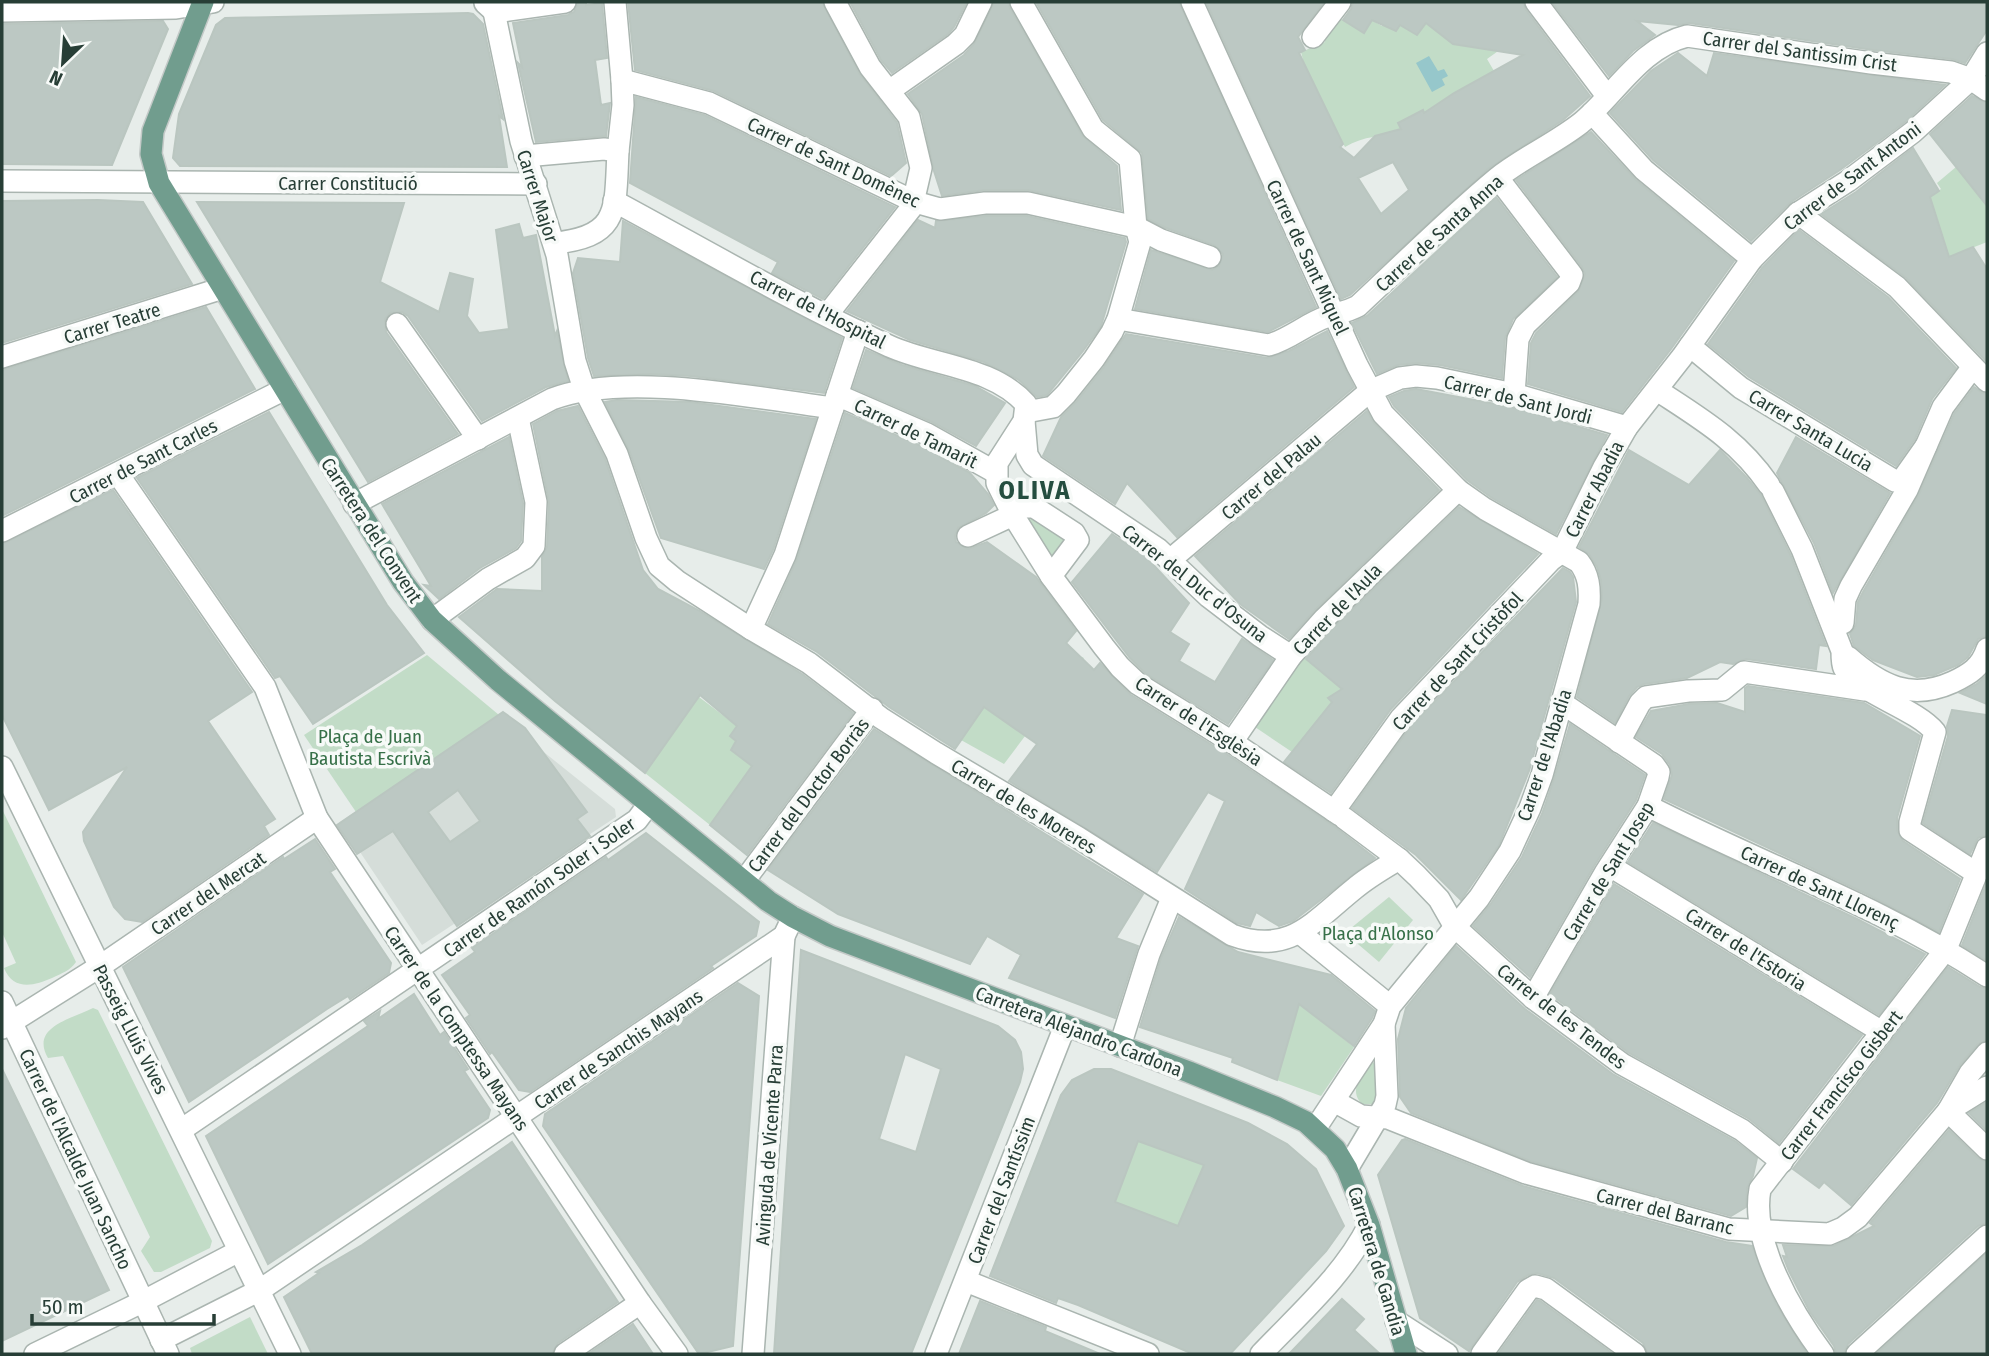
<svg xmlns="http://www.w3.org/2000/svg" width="1989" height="1356" font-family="'Fira Sans Condensed',sans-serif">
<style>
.built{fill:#d5ddd9}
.green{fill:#c2dcc7}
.water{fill:#96c7cb}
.building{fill:#bcc8c3;stroke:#bac6c0;stroke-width:2;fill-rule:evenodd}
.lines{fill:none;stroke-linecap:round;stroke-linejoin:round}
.minor-casing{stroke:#aab5b0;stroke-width:24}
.major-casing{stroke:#c3c9c7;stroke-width:24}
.minor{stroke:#fff;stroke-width:21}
.major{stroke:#719d8e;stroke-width:21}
.labels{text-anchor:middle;stroke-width:7;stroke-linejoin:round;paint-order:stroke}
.street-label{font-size:19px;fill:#273e36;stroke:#f7faf8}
.park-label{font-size:19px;fill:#367048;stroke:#f7faf8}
.district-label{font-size:26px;font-weight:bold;letter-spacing:2px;fill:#254e40;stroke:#f7faf8}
</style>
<rect width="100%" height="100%" fill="#e7edea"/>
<polygon class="built" points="503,712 525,728 540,749 615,809 616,817 422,945 340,822"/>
<g class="green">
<path d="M 1339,18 L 1364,33 L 1372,20 L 1382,26 L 1383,24 L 1400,25 L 1417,35 L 1426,23 L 1460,45 L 1474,47 L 1480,42 L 1501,49 L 1487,59 L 1494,71 L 1441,102 L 1429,124 L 1423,111 L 1398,123 L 1404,135 C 1382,135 1364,136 1345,147 L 1305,68 L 1301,52 L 1325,42 L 1325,39 Z"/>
<polygon points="1956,167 1987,206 1987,242 1949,257 1930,197 1941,189 1937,183"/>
<polygon points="1023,507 1073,534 1051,574 1014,515"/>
<polygon points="427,655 499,715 356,812 304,735"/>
<polygon points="1078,655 1084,658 1004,764 961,740 995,691 1067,668"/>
<polygon points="1301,655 1342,689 1330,700 1332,702 1292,752 1255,727"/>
<polygon points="699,697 737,726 730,736 736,741 731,750 755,768 710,825 645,773"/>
<path d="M 2,809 L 76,962 C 70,971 62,973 52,978 C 34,986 13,991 4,968 L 16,963 L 2,932 Z"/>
<polygon points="1389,897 1413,920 1379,962 1345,933"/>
<polygon points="1299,1004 1354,1047 1321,1096 1277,1080"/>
<path d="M 93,1008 L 98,1010 L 212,1241 L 210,1248 L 161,1272 L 154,1272 L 141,1251 L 150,1237 L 63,1056 L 48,1058 C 30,1027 71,1019 93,1008 Z"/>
<path d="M 1370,1062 L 1376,1063 L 1379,1099 L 1375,1104 L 1362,1104 C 1348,1090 1362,1075 1370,1062 Z"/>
<polygon points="1139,1139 1204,1165 1178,1226 1128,1207 1117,1236 1097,1195 1115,1201"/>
<polygon points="250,1317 268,1354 192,1354 190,1348"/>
</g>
<polygon class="water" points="1429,56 1438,71 1444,69 1448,76 1442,79 1445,85 1432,92 1416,63"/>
<g class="building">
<polygon points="578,2 586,2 586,5 602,3 607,58 595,60 601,105 610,103 606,136 536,142 518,63 522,67 513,23 568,15 574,12"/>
<polygon points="628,2 822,2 859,73 897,123 906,163 891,176 714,91 635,70"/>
<polygon points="850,2 967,2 954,27 948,34 892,73 881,60"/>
<polygon points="994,2 1008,2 1010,8 1082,135 1117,166 1121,210 1028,190 985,190 942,196 934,171 922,114 908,94 964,55 974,44"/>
<polygon points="1036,2 1179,2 1316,307 1268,332 1135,309 1151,250 1212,270 1219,266 1223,254 1214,245 1166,228 1148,219 1142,153 1103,120"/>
<path d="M 1206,2 L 1324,2 L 1298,37 L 1305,50 L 1299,53 L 1343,144 L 1340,147 L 1354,158 L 1375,136 L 1401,129 L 1398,123 L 1423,110 L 1424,113 L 1454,93 L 1523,55 L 1453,44 L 1426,23 L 1417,35 L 1400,25 L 1396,31 L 1372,20 L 1364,33 L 1343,20 L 1351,9 L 1353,2 L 1523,2 L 1526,10 L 1590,96 L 1563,120 L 1488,169 L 1350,295 L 1341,299 ZM 1393,162 L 1409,190 L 1381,214 L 1358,178 Z"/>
<polygon points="1552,2 1987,2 1987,30 1965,63 1952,59 1873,50 1689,23 1678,25 1637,21 1655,35 1633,51 1609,76"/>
<polygon points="468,13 473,14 483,24 503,119 499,116 507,167 180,166 173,158 179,114 216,25 225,18"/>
<polygon points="163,21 168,29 112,165 2,164 2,24"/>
<polygon points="1678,53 1707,76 1714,53 1945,85 1905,122 1840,170 1791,202 1751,241 1653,160 1610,113 1651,71"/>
<polygon points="1972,96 1987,103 1987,206 1930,134"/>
<polygon points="636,97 704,115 895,207 823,299 772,273 778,262 630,183"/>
<polygon points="1591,132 1636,180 1734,261 1671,349 1622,412 1528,384 1531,343 1536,333 1578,292 1585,274 1582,267 1516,180"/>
<polygon points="1913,148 1939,191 1930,197 1949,257 1973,247 1987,269 1987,362 1906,278 1821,214 1856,192"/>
<polygon points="1496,197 1557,277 1513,319 1505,338 1502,378 1440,365 1417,363 1398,365 1377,374 1352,323 1367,316"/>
<polygon points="98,200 143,202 192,284 2,343 2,201"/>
<polygon points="197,202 404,203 380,282 439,312 450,273 473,279 467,316 479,333 509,329 496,230 519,224 523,238 536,235 555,336 557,331 568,381 546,387 482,421 408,316 402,312 390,313 385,319 386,332 458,434 368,482"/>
<polygon points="986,216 1027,216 1125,238 1126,242 1101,326 1083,351 1047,395 1037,397 1019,380 984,362 910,340 847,311 918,220 935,228 936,221"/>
<polygon points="623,221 842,338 824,393 691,376 652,374 594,376 588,358 573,273 578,258 620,262"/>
<polygon points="1799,230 1888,297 1956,368 1932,399 1915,439 1896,466 1749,377 1708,344 1762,268"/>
<polygon points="206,307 255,389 2,516 2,370"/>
<polygon points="1327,331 1354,387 1177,537 1127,483 1115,504 1043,456 1061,417 1076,402 1104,367 1126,334 1267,358 1289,351"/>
<polygon points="866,350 902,365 975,386 1005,403 976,446 932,422 853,388"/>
<polygon points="1974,387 1983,393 1987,394 1987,636 1978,639 1968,657 1958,665 1934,675 1917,677 1873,660 1854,646 1850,634 1856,625 1858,602 1863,592 1918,496 1954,414"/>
<polygon points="1416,389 1511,407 1607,435 1556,534 1492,498 1467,480 1394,406 1389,397 1404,391"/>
<polygon points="617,400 690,402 816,419 773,550 764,569 661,538 629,450 605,402"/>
<polygon points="578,406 605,459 643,570 658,589 698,610 802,674 853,713 747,855 710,825 752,766 731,750 736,741 730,736 737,726 700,695 645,773 555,701 459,617 497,589 542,591 542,557 547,547 549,502 533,424 557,411"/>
<polygon points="1367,411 1374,423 1439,490 1315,610 1289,639 1240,604 1195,556"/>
<polygon points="269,412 387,605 424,653 313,724 280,676 275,678 137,478"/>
<polygon points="845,413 921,446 970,473 988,494 994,505 986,513 958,528 955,536 956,542 968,549 987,542 1036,577 1076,631 1066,643 1094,670 1100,663 1131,695 1225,753 1335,827 1375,858 1293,921 1279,926 1256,912 1250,926 1237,923 1185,889 1225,801 1208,792 1157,872 1009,781 1037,744 984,707 955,749 889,707 817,652 768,624 797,559"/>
<polygon points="509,437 523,503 521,541 516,548 480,568 439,599 424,585 431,586 382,504"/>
<polygon points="1796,437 1890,493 1833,593 1814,543 1777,473"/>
<polygon points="1629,450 1689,485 1720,450 1747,478 1761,495 1790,554 1826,646 1819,645 1816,669 1746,659 1733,664 1720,662 1687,678 1644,684 1637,687 1629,696 1615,723 1577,697 1602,599 1601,580 1597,567 1589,554 1579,547"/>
<polygon points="113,490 252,692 208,721 275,819 264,826 269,835 142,922 125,919 114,907 84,841 83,832 127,767 49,810 2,715 2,544"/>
<polygon points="1459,507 1538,554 1391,709 1331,793 1284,762 1332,702 1328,698 1342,689 1306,659 1333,628"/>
<polygon points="1112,534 1147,558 1189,603 1170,632 1189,644 1179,661 1215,682 1242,639 1273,660 1228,724 1146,674 1130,658 1072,582"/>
<polygon points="1563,568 1570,572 1573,577 1576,602 1529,771 1499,845 1461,900 1416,855 1352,808 1411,726"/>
<polygon points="1987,675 1987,704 1960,693 1977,684"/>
<polygon points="1748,686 1864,703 1920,736 1897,818 1897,830 1903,841 1960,879 1939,932 1869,895 1664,799 1672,775 1670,765 1662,754 1636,737 1651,711 1689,704 1717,703 1745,712 1745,688"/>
<polygon points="1952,710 1987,715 1987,835 1978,838 1970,854 1923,823 1948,736 1947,726"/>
<path d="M 503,712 L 525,728 L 587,812 L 577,819 L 590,836 L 457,926 L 393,831 L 357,854 L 337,825 ZM 458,790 L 480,821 L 450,842 L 428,812 Z"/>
<polygon points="1570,724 1645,775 1636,800 1594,866 1530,977 1473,926 1490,905 1522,857 1542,814 1554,779"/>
<polygon points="874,729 1143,894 1116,938 1138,946 1115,1018 1009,978 1021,955 987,936 970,964 838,914 768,870"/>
<polygon points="1653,823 1857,919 1925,954 1879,1015 1628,862"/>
<polygon points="646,833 759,922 756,936 711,966 713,968 530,1092 519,1090 492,1052 490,1054 466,1018 470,1015 442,975 475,952 472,948 606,857 608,860"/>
<polygon points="315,839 335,869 330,872 391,963 389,973 350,999 348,996 327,1009 189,1102 123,967 283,857 284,859"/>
<polygon points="1987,882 1987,961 1962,945"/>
<polygon points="1614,884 1862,1035 1779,1143 1748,1118 1629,1053 1550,994"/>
<polygon points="1179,917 1238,952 1331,975 1375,1011 1372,1018 1354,1046 1299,1004 1277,1080 1232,1062 1233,1058 1140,1027 1161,958"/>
<polygon points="1456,946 1525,1009 1614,1075 1735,1141 1757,1158 1753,1176 1747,1188 1746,1207 1731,1216 1530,1161 1411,1113 1400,1097 1398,1039 1406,1008"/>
<path d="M 801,950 L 998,1026 L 1015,1040 L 1021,1052 L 1023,1069 L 1020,1082 L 911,1354 L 774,1354 ZM 905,1054 L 941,1069 L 916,1152 L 879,1139 Z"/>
<polygon points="1948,967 1980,987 1987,989 1987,1040 1978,1044 1960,1065 1937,1103 1851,1205 1824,1182 1819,1188 1793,1169"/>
<polygon points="738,983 759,996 733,1346 699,1354 543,1126 545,1114"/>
<polygon points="414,994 440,1035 444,1032 468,1069 464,1071 490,1110 488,1118 268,1264 206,1136 368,1026 364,1021 380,1011 378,1019"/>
<polygon points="2,1069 109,1290 2,1341"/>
<path d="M 1094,1069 L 1111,1069 L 1190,1100 L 1248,1123 L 1287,1144 L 1316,1169 L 1344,1226 L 1326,1251 L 1230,1354 L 1193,1354 L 1078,1305 L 1058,1298 L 1056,1303 L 990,1276 L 1061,1095 L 1072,1080 ZM 1138,1141 L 1204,1165 L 1178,1226 L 1115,1202 Z"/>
<polygon points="1987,1102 1987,1131 1969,1113"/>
<polygon points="1949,1130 1978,1158 1987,1162 1987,1223 1978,1226 1848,1344 1844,1354 1836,1354 1834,1346 1810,1312 1789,1271 1783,1256 1787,1257 1783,1245 1834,1246 1874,1226 1870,1223"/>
<polygon points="1405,1139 1523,1186 1726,1242 1752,1246 1776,1304 1807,1354 1648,1354 1643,1343 1554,1278 1537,1273 1528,1275 1517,1282 1469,1351 1420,1318 1378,1175 1402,1140"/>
<polygon points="512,1142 618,1302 558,1343 552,1354 312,1354 284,1297 319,1273 316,1272 362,1245"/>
<polygon points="1987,1253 1987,1354 1876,1354"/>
<polygon points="1342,1299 1364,1319 1354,1330 1380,1354 1289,1354"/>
<polygon points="1537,1300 1540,1301 1613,1354 1498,1354"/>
<polygon points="980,1301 1046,1327 1045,1331 1100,1354 959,1354"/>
<polygon points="633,1324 653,1354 588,1354"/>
</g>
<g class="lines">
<g class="minor-casing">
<g id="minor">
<path d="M 492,2 L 521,141 L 557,255 L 575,361 L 584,389 L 617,454 L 646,538 L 659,566 L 677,581 L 751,629 L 809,663 L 881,718 L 936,753 L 1079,838 L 1232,935 C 1289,956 1313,922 1354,889 C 1368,877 1384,868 1399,859"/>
<polyline points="615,2 622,80 623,105 618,151"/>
<polyline points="1021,2 1093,129 1130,159 1136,227 1140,242 1118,319 1112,332 1094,359 1066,394 1053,407 1026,412"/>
<path d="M 1192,2 L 1357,365 L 1383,414 L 1458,490 L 1485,509 L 1579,562 C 1589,575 1590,588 1589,604 L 1542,775 L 1530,808 L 1510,851 L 1479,898 L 1390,1006 L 1384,1024 L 1315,1129"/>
<polyline points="1536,2 1607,96"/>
<polyline points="485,3 495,12 565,2"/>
<polyline points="2,11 176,8 213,2"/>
<polyline points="1313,37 1340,2"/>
<polyline points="622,80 709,103 915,202 940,209 985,203 1028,203 1136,227 1161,240 1210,257"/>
<polyline points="889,91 956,44 965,35 981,2"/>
<polyline points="1592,113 1644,170 1752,259"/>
<path d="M 525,156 L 604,149 L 618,151 C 615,208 621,237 554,243"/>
<polyline points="1498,178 1572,275 1569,283 1525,325 1518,339 1514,394"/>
<polyline points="2,181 536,184"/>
<path d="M 614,201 C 705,250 795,303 889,346 C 933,366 992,366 1026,404 L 1024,421 L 997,463 L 997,483 L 1013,515 L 1051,576 L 1104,647 L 1120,667 L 1138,684 L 1232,742 L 1340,815"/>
<polyline points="1798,213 1897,287 1987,381"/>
<polyline points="827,315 912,207 921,168 909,117 870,67 835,2"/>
<path d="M 1118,319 L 1269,345 C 1290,339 1306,324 1326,317 C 1337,313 1347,312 1358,306 C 1404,263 1448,219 1496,179 C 1522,158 1554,144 1581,123 C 1615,95 1641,47 1687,36 L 1871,63 L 1951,72 L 1971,79 L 1987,90"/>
<polyline points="397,324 478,439"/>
<polyline points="1690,346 1741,388 1895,481 1902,480 1926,446"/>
<polyline points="2,357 223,288"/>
<path d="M 1657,390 C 1701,419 1738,440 1769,485"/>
<polyline points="837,395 927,434 995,472"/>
<polyline points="1024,421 1027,455 1033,465 1158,549 1209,597 1260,636 1291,656"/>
<polyline points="118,474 265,687 317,818 640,1303 677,1354"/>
<path d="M 1773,491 L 1802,549 L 1842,651 C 1842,656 1842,664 1844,668 C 1853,691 1916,708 1935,732 L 1910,822 L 1910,830 L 1976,873"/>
<path d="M 354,504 L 552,399 C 625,371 755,398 833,408"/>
<polyline points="2,531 285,389"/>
<polyline points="968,536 1013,515 1022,507 1034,507 1074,533 1078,540 1051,576"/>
<polyline points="1170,560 1370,391 1400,378 1416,376 1437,378 1514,394 1627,427"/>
<polyline points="432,620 488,579 525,558 534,546 536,502 518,418"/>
<polyline points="1843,623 1845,599 1851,586 1907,490 1943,407 1972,368"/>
<polyline points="751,629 785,555 858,331"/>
<path d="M 1848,657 C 1881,686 1911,701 1953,682 C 1970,674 1981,667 1987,649"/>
<polyline points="1232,742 1291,656 1324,619 1458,490"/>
<polyline points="1619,742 1640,703 1646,697 1688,691 1722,690 1744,672 1865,690"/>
<polyline points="2,767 290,1354"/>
<path d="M 1648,806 C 1761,864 1881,906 1987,976"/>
<polyline points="1334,811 1401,718 1551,560 1562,552 1604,467 1627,427 1682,357 1752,259 1798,213 1848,181 1913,132 1971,79 1987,53"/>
<polyline points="1344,818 1399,859 1417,876 1439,899 1455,927 1533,998 1622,1064 1742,1130 1782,1162"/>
<polyline points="1610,866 1882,1032"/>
<polyline points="744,881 872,709"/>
<polyline points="1300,933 1390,1006"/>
<polyline points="1533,998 1605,873 1648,806 1658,777 1659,772 1654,765 1562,703"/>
<polyline points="2,1002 168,1354"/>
<polyline points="2,1028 99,967 317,818"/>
<polyline points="1120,1046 1149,954 1172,898"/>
<polyline points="1987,1053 1970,1073 1948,1111 1987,1149"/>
<polyline points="1334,1101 1361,1116 1388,1118 1526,1173 1729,1229 1829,1234 1843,1228 1858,1217 1948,1111 1987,1087"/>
<polyline points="181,1130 637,820 649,804"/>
<polyline points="1347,1169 1385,1105 1387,1096 1384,1024"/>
<polyline points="966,1281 1148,1354"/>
<polyline points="1396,1321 1447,1354"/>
<polyline points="161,1340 260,1290 784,936 793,917"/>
<polyline points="35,1354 142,1302 239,1251"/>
<polyline points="565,1354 640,1303"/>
<polyline points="753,1354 784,936"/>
<polyline points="936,1354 1065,1026"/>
<path d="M 1261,1354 C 1299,1314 1344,1275 1369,1225"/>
<polyline points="1482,1354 1528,1290 1535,1286 1546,1289 1635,1354"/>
<path d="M 1823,1354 C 1793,1314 1750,1242 1760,1189 L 1946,949 L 1987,848"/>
<polyline points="1857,1354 1987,1236"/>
</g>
</g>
<g class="major-casing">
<polyline id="major" points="203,2 153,131 151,154 159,183 403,582 432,620 498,680 768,901 793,917 830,936 1189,1072 1275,1107 1306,1122 1335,1149 1347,1169 1369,1225 1406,1354"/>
</g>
<use href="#minor" class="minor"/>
<use href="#major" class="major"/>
</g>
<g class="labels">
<g class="street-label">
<text transform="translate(1800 51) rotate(8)" y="7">Carrer del Santissim Crist</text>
<text transform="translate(834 162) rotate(25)" y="7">Carrer de Sant Domènec</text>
<text transform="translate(1852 176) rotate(-37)" y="7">Carrer de Sant Antoni</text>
<text x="348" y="190">Carrer Constitució</text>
<text transform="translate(538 196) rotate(72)" y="7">Carrer Major</text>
<text transform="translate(1439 233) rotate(-42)" y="7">Carrer de Santa Anna</text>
<text transform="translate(1308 257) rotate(65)" y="7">Carrer de Sant Miquel</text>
<text transform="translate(818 309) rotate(27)" y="7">Carrer de l'Hospital</text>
<text transform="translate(112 323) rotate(-17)" y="7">Carrer Teatre</text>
<text transform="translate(1518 399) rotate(14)" y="7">Carrer de Sant Jordi</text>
<text transform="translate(1811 430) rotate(31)" y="7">Carrer Santa Lucia</text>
<text transform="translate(916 433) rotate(26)" y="7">Carrer de Tamarit</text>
<text transform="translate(143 461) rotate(-27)" y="7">Carrer de Sant Carles</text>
<text transform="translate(1271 476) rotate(-40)" y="7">Carrer del Palau</text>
<text transform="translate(1594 489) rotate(-63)" y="7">Carrer Abadia</text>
<text transform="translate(372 530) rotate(57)" y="7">Carretera del Convent</text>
<text transform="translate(1195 583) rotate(38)" y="7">Carrer del Duc d'Osuna</text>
<text transform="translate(1337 609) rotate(-46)" y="7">Carrer de l'Aula</text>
<text transform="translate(1457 661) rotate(-47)" y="7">Carrer de Sant Cristòfol</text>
<text transform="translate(1199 721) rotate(33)" y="7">Carrer de l'Esglèsia</text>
<text transform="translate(1544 755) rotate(-72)" y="7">Carrer de l'Abadia</text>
<text transform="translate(808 795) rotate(-53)" y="7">Carrer del Doctor Borràs</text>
<text transform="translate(1024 806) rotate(31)" y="7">Carrer de les Moreres</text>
<text transform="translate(1608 871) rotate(-59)" y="7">Carrer de Sant Josep</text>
<text transform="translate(539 887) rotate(-35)" y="7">Carrer de Ramón Soler i Soler</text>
<text transform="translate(1820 887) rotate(25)" y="7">Carrer de Sant Llorenç</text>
<text transform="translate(208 893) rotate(-34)" y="7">Carrer del Mercat</text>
<text transform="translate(1746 949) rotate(32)" y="7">Carrer de l'Estoria</text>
<text transform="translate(1562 1016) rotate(38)" y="7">Carrer de les Tendes</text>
<text transform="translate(457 1028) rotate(56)" y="7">Carrer de la Comptessa Mayans</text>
<text transform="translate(131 1029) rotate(63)" y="7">Passeig Lluis Vives</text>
<text transform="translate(1079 1031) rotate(21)" y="7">Carretera Alejandro Cardona</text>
<text transform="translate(618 1049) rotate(-34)" y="7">Carrer de Sanchis Mayans</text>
<text transform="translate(1841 1085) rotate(-52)" y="7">Carrer Francisco Gisbert</text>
<text transform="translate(769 1145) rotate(-86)" y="7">Avinguda de Vicente Parra</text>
<text transform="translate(76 1159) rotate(65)" y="7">Carrer de l'Alcalde Juan Sancho</text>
<text transform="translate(1001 1190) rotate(-69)" y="7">Carrer del Santíssim</text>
<text transform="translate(1665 1211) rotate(14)" y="7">Carrer del Barranc</text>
<text transform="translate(1377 1261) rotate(73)" y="7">Carretera de Gandia</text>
</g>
<g class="park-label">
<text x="370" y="743">Plaça de Juan<tspan x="370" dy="22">Bautista Escrivà</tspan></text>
<text x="1378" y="940">Plaça d'Alonso</text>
</g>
<g class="district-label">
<text x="1035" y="499">OLIVA</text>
</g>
</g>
<rect width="1989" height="1356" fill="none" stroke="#273e36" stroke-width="7"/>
<g transform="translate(63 63) rotate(205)" stroke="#f7faf8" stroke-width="5" paint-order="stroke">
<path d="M0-5L12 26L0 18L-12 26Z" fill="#273e36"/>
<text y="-10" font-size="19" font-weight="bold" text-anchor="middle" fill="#273e36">N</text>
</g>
<path d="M32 1314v10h182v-10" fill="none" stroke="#273e36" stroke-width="3.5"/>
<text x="42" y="1314" font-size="21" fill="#273e36" stroke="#f7faf8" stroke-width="5" paint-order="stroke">50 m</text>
</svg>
